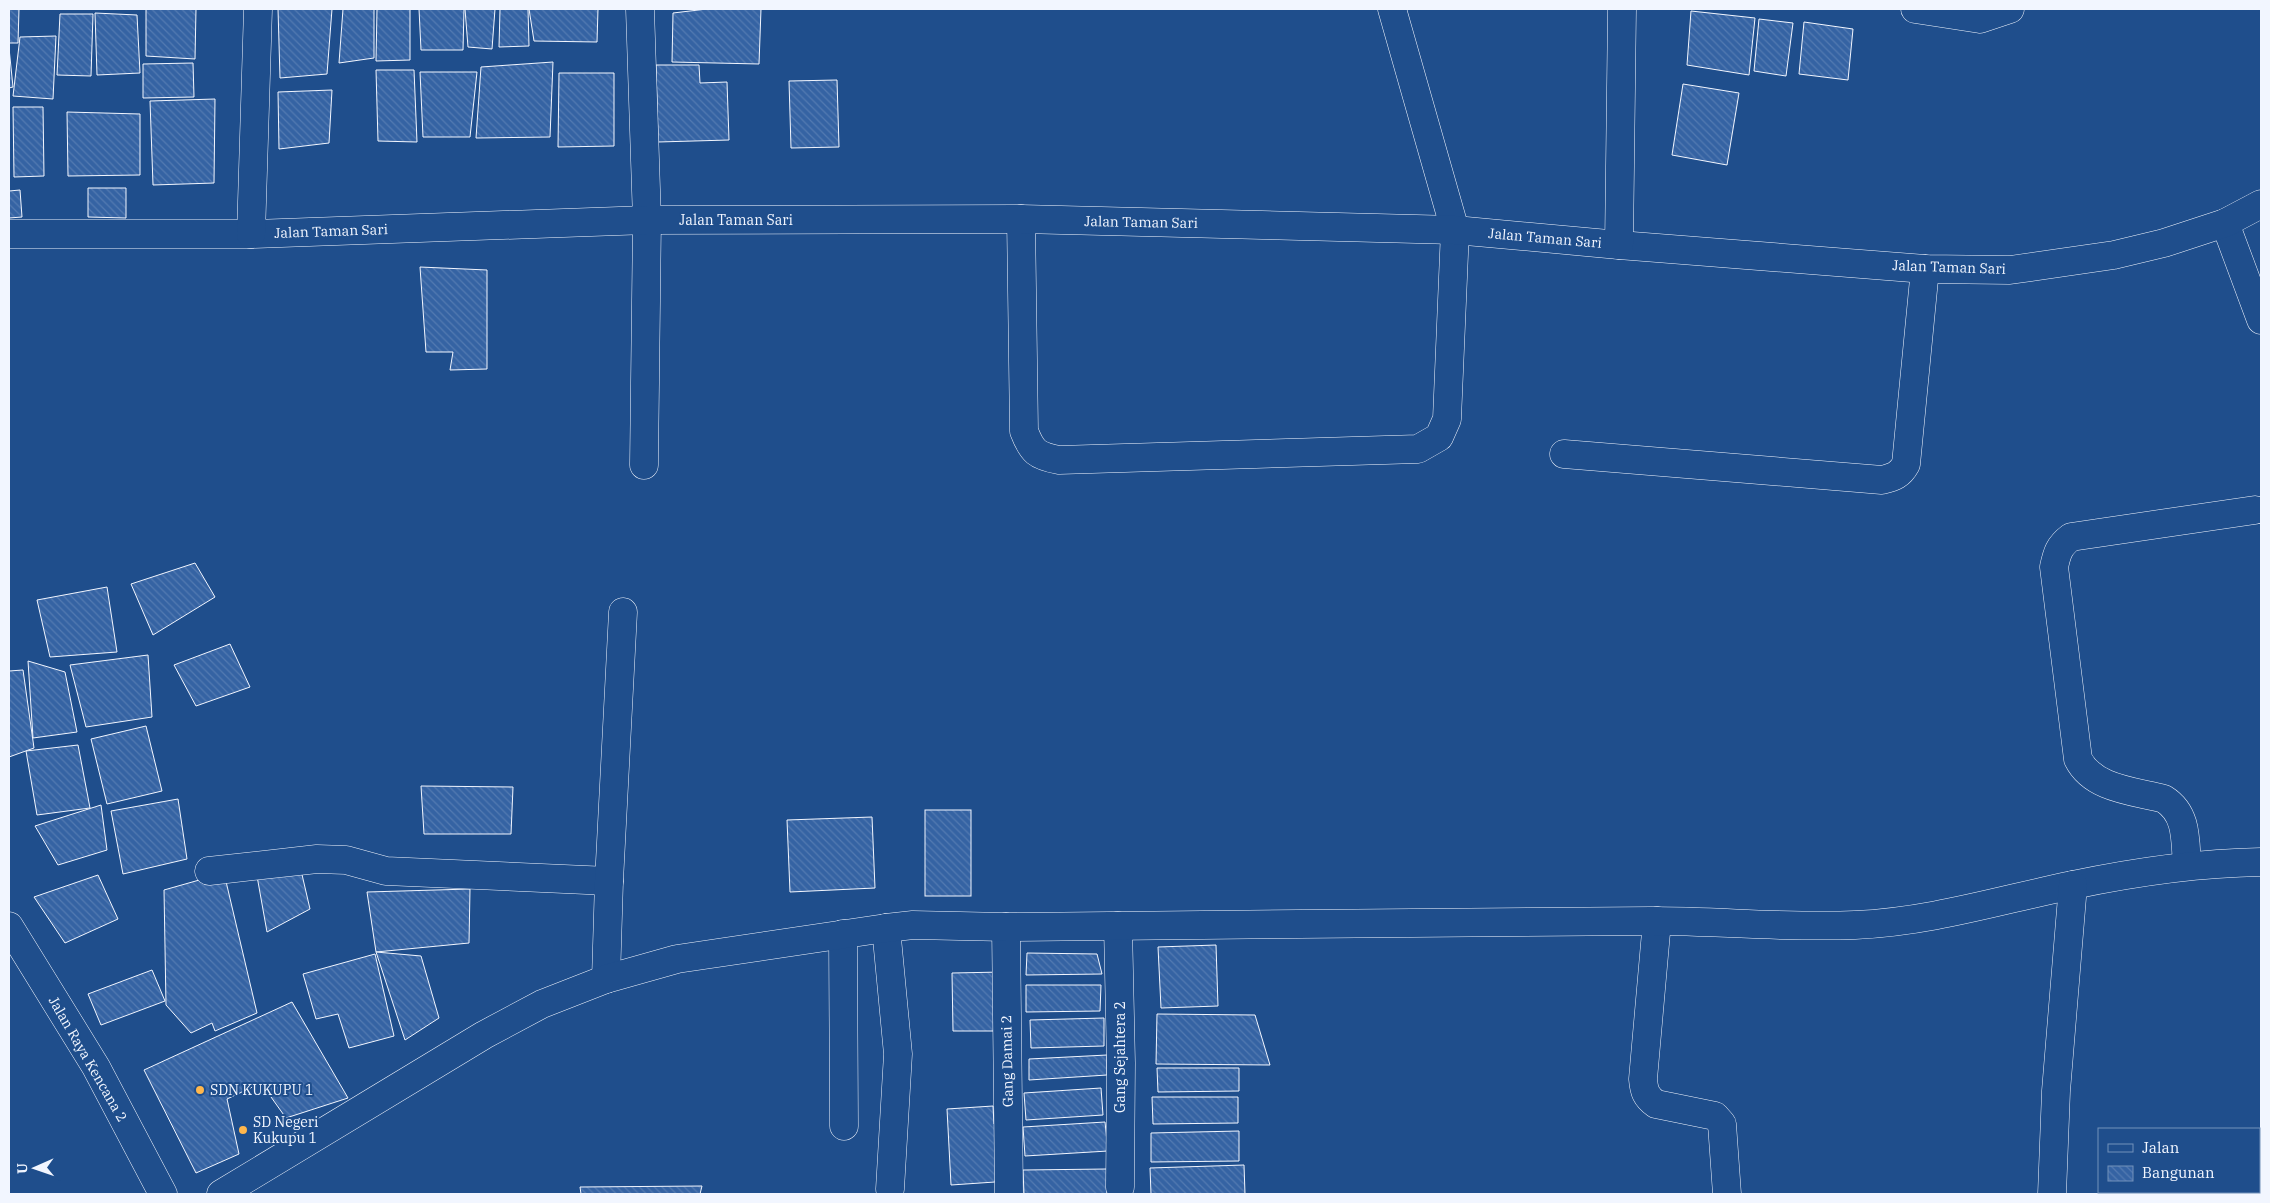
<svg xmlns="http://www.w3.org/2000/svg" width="2270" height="1203" font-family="'IBM Plex Serif',serif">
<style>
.building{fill:url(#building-back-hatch);stroke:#f2f6ff}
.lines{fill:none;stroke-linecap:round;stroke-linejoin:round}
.minor-casing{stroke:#f2f6ff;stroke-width:29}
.tertiary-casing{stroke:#f2f6ff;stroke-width:29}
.minor{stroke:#1f4e8c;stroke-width:28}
.tertiary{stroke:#1f4e8c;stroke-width:28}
.poi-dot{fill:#ffb74d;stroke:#1f4e8c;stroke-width:2}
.labels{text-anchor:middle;stroke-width:4;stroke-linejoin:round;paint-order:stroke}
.street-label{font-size:14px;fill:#f2f6ff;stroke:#1f4e8c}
.poi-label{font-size:14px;fill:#f2f6ff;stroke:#1f4e8c;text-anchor:start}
</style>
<defs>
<pattern id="building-back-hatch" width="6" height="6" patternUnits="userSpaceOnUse" patternTransform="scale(1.25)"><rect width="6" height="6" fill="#3563a3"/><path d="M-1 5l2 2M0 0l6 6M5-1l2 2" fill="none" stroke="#537ab1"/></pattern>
</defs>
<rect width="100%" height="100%" fill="#1f4e8c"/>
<g class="building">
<polygon points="9,9 19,9 18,43 9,43"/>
<polygon points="146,9 196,9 195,59 146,56"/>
<polygon points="278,9 332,9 327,74 280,78"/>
<polygon points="343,9 374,9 374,58 339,63"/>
<polygon points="377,9 410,9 410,60 376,61"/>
<polygon points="419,9 464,9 463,50 421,50"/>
<polygon points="465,9 495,9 492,49 468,47"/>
<polygon points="500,9 528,9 529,46 499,47"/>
<polygon points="529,9 598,9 597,42 534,41"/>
<polygon points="707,9 761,9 759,64 672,62 673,13"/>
<polygon points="1691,11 1755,18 1749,75 1687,65"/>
<polygon points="95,13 137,15 140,73 97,75"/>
<polygon points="60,14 93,14 91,76 57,75"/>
<polygon points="1759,19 1793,23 1786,76 1754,71"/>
<polygon points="1804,22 1853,29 1848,80 1799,74"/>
<polygon points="56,36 53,99 13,96 20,37"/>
<polygon points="9,48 13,87 9,88"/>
<polygon points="553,62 550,137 476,138 481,67"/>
<polygon points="193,63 194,97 143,98 143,64"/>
<polygon points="656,65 699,65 700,83 727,82 729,140 658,142"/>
<polygon points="376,70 414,70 417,142 378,141"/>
<polygon points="420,72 477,72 470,137 423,137"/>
<polygon points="559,73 614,73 614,146 558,147"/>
<polygon points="837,80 839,147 791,148 789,81"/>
<polygon points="1683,84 1739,93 1727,165 1672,155"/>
<polygon points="332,90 329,143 279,149 278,92"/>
<polygon points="215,99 214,183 153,185 150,101"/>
<polygon points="13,107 43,107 44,176 14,177"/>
<polygon points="67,112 140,114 140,175 68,176"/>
<polygon points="88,188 126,188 126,218 88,217"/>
<polygon points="20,190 22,217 9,218 9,191"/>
<polygon points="420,267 487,270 487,369 450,370 453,352 426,352"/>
<polygon points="195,563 215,597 153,635 131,584"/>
<polygon points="107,587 117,652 50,657 37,600"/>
<polygon points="230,644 250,687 196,706 174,665"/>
<polygon points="148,655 152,717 86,727 70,665"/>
<polygon points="28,661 65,672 77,732 33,738"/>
<polygon points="23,670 34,748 9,757 9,671"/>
<polygon points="146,726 162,791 107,804 91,739"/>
<polygon points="78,745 90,808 37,815 26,751"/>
<polygon points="421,786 513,787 511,834 424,834"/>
<polygon points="178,799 187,859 123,874 111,811"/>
<polygon points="101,805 107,850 58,865 35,826"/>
<rect x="925" y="810" width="46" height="86"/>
<polygon points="872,817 875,888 790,892 787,820"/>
<polygon points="300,866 310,909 267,932 257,876"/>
<polygon points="224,873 257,1013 215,1031 212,1023 191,1033 166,1005 164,890"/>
<polygon points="98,875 118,919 65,943 34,897"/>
<polygon points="470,889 469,943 376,952 367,892"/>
<polygon points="1216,945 1218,1006 1161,1008 1158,947"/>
<polygon points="376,952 421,956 439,1018 405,1040"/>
<polygon points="1027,953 1097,954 1102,974 1026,975"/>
<polygon points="375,954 394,1036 349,1048 338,1014 316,1019 303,974"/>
<polygon points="152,970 165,1001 101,1025 88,994"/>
<polygon points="1003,972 1004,1031 953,1031 952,973"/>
<polygon points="1026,985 1101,985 1100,1011 1026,1012"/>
<polygon points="292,1002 348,1098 286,1118 261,1083 227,1099 239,1154 196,1173 144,1070"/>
<polygon points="1157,1014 1255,1015 1270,1065 1156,1064"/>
<polygon points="1104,1018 1104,1046 1031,1048 1030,1020"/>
<polygon points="1107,1055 1107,1075 1029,1080 1029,1059"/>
<polygon points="1157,1068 1239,1068 1239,1091 1158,1092"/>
<polygon points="1101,1088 1103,1115 1026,1120 1024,1093"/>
<polygon points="1152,1097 1238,1097 1238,1123 1153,1124"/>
<polygon points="993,1106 994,1124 1006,1127 995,1182 951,1185 947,1109"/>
<polygon points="1105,1122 1108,1151 1025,1156 1023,1127"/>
<polygon points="1239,1131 1239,1161 1151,1162 1151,1133"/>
<polygon points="1244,1165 1245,1194 1151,1194 1150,1168"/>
<polygon points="1107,1169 1107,1194 1024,1194 1023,1170"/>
<polygon points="702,1186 700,1194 581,1194 580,1187"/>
</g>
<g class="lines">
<g class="minor-casing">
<g id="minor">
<polyline points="640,9 647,220 644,465"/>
<polyline points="1915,9 1980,19 2010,9"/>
<path d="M 1021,219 L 1024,431 C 1032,452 1037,456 1059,460 L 1418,449 L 1439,437 L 1447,419 L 1455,230 L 1392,9"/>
<polyline points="2225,223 2261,320"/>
<polyline points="9,234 251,234 647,220 1021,219 1455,230 1619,245 1925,269 2010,270 2114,255 2164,243 2225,223 2261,204"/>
<polyline points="251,234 258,9"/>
<polyline points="1619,245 1622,9"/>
<path d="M 1564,454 L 1882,480 C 1894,477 1900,475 1906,464 L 1925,269"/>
<path d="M 2187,866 C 2185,841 2188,814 2164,799 C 2134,791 2093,789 2078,759 L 2054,567 C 2057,553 2059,546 2071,537 L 2255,510"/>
<polyline points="209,871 317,859 346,860 386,871 609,881"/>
<path d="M 1657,921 L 1643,1079 C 1644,1091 1646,1097 1656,1104 L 1715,1116 L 1722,1124 L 1727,1194"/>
<polyline points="1118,926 1121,1063 1120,1187"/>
<polyline points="1006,927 1009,1194"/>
<polyline points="886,928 898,1054 890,1189"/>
<polyline points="843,934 844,1126"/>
<polyline points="606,979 609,881 623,612"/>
<path d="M 221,1194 L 484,1035 L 542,1004 L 606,979 L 677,959 L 886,928 L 913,925 L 1006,927 C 1221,925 1437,922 1652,921 C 1720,921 1787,928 1855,925 C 1930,922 2000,900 2073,885 C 2135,872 2198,863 2261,862"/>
<polyline points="2052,1194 2056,1091 2073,885"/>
</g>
</g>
<g class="tertiary-casing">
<polyline id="tertiary" points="9,926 96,1067 163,1194"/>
</g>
<use href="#minor" class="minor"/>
<use href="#tertiary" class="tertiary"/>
</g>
<g class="poi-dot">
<circle cx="200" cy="1090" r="5"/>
<circle cx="243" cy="1130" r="5"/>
</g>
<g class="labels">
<g class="street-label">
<text x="736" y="225">Jalan Taman Sari</text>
<text transform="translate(1141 222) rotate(1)" y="5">Jalan Taman Sari</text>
<text transform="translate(331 231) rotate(-2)" y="5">Jalan Taman Sari</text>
<text transform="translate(1545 238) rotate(5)" y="5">Jalan Taman Sari</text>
<text transform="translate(1949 267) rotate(2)" y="5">Jalan Taman Sari</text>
<text transform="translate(1120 1057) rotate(-90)" y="5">Gang Sejahtera 2</text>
<text transform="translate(88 1059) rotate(60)" y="5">Jalan Raya Kencana 2</text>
<text transform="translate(1007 1061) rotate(-91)" y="5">Gang Damai 2</text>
</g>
<g class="poi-label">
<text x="210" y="1095">SDN KUKUPU 1</text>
<text x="253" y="1127">SD Negeri<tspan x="253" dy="16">Kukupu 1</tspan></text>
</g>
</g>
<rect width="2270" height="1203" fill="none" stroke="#f2f6ff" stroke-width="20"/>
<rect x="2098" y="1128" width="162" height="65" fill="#1f4e8c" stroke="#7391ba"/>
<rect x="2108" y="1144" width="25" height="8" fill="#1f4e8c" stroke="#7391ba"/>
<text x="2142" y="1153" font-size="15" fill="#f2f6ff">Jalan</text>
<rect x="2108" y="1166" width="25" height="15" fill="url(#building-back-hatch)" stroke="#7391ba"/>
<text x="2142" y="1178" font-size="15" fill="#f2f6ff">Bangunan</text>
<g transform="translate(35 1168) rotate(268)" stroke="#1f4e8c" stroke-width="4" paint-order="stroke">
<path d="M0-4L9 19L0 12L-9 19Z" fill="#f2f6ff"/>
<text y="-8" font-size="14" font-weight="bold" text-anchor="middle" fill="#f2f6ff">U</text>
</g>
</svg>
